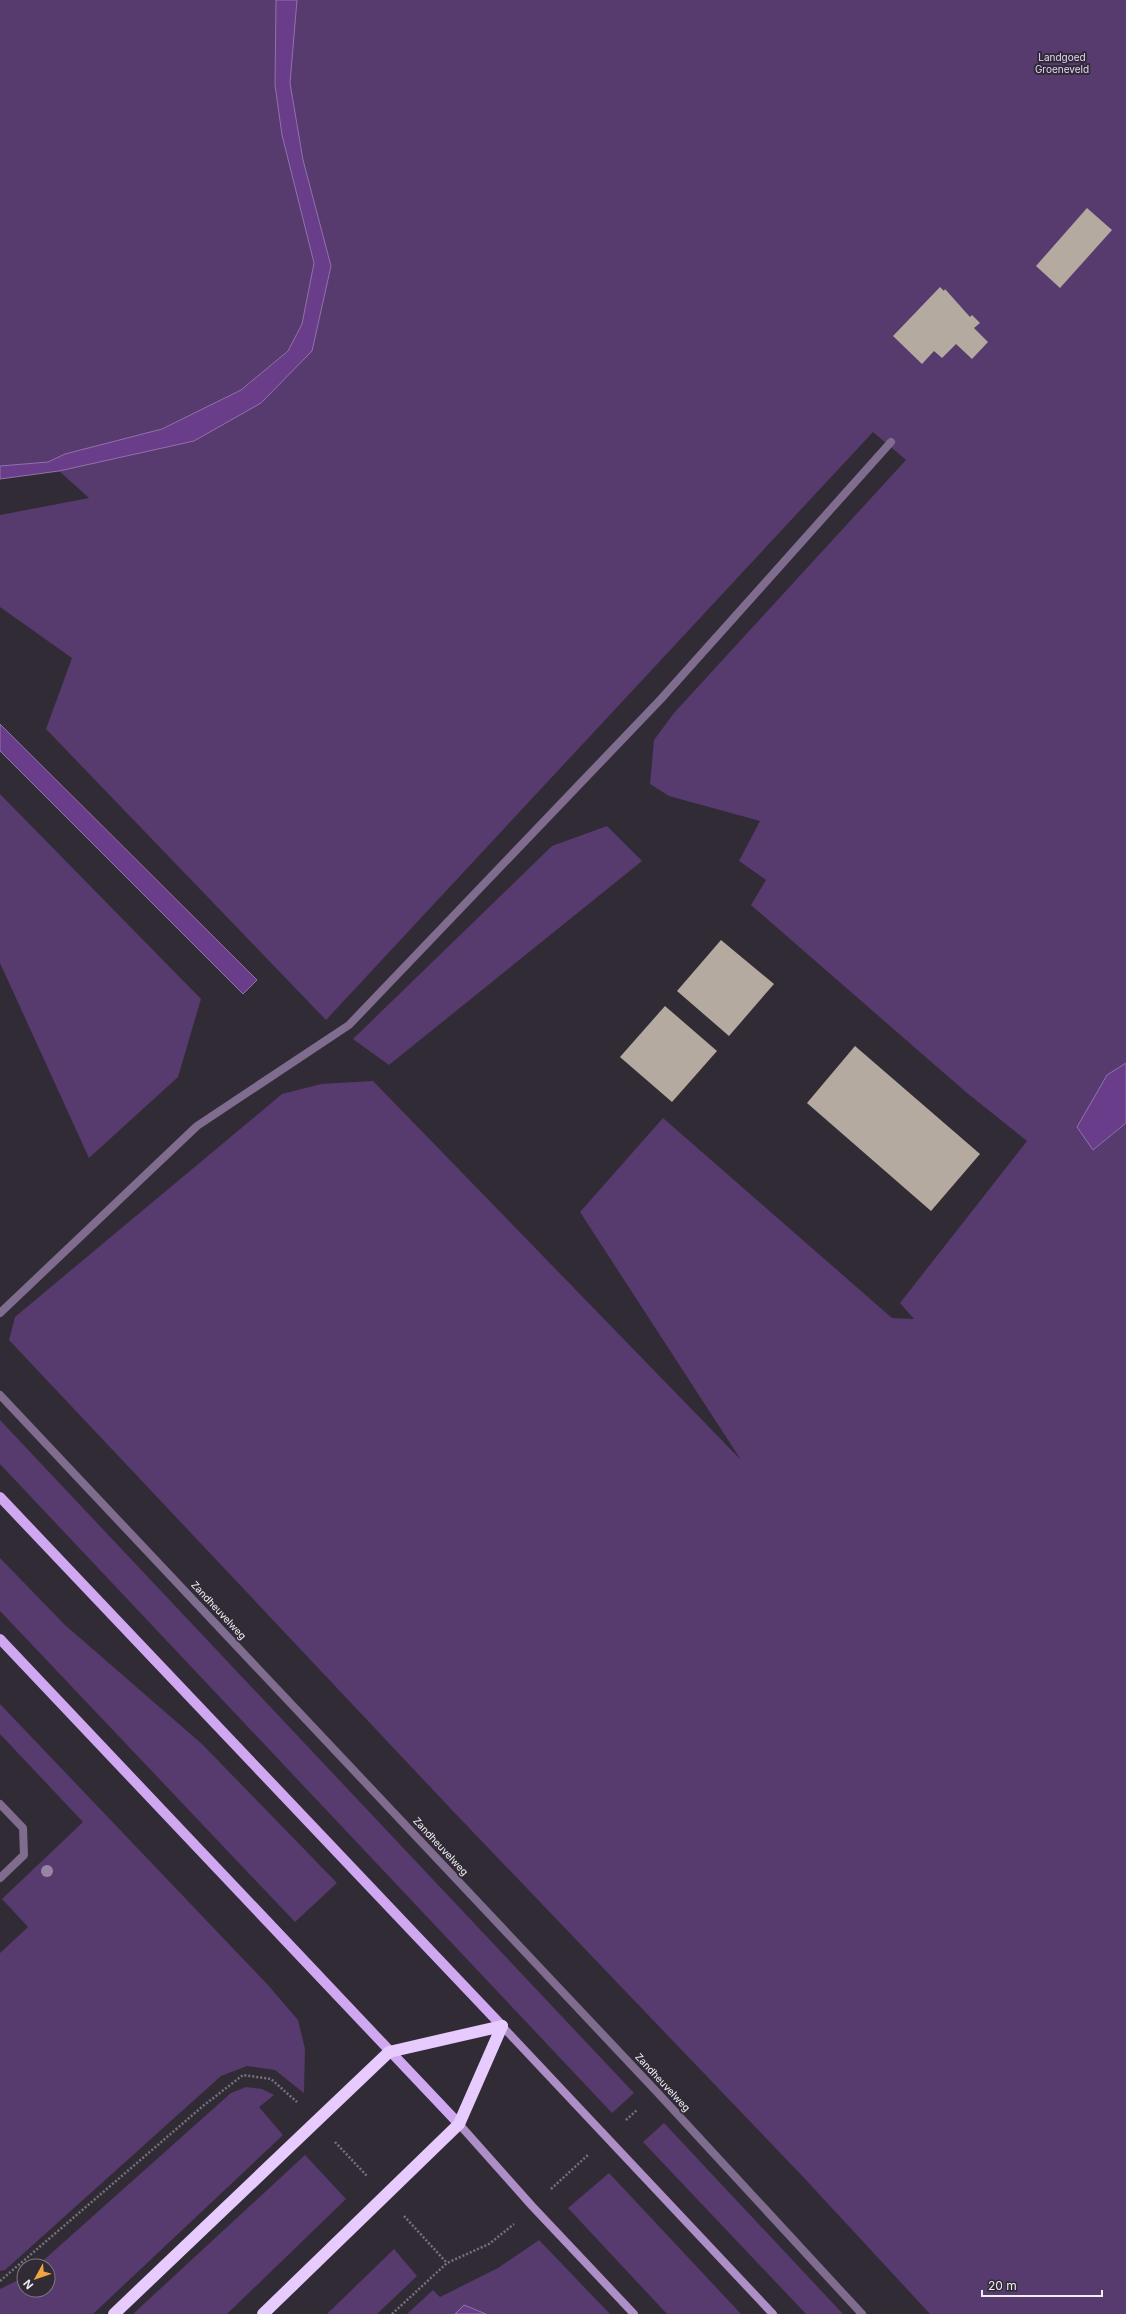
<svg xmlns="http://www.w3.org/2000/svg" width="1126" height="2314" font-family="Inter,sans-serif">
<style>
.green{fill:#573a6e}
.water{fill:#6a3d8a;stroke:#9272aa}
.building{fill:#b5aa9f}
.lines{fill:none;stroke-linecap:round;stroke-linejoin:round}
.path{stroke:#77727b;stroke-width:2.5;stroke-dasharray:2 2;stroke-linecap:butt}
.service{stroke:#7f6c8f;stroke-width:8}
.minor{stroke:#7f6c8f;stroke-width:8}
.secondary{stroke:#ad8ec6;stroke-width:8}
.primary{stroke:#d0a8f1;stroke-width:10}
.motorway{stroke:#e7cafe;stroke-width:12}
.tree{fill:#9686a3}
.labels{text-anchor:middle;stroke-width:4;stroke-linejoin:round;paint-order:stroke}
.park-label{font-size:10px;fill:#e8d1fc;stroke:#312b36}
.street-label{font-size:10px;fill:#f1edf4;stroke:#312b36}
</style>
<rect width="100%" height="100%" fill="#312b36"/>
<g class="green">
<polygon points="0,0 1126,0 1126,1063 1107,1075 1093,1150 1126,1123 1126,2314 930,2314 806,2180 451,1809 9,1340 15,1317 282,1094 321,1084 373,1081 741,1460 580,1212 663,1118 892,1318 914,1319 900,1303 1027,1141 967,1093 751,905 766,880 739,861 760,821 669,796 650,784 654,740 674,713 906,460 873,432 326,1020 46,729 72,658 0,607 0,515 89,498 59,471 194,441 312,351 331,266 303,160 293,99 275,85 282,135 314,263 302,324 288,351 241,390 162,429 65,454 48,462 0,466"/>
<polygon points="0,794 201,999 178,1077 89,1158 0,963"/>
<polygon points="607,826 642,861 389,1065 353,1039 552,846"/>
<polygon points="0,1420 634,2093 612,2113 0,1464"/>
<polygon points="0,1558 65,1625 202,1744 337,1883 295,1922 0,1611"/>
<polygon points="0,1704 267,1984 298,2020 305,2049 304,2093 275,2070 247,2066 221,2076 5,2270 0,2271 0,1953 28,1927 2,1899 83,1822 0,1734"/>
<polygon points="246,2087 262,2089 274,2095 259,2107 283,2135 93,2314 0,2314 0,2289 24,2277 24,2290 48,2290 48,2266 37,2266 231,2093"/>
<polygon points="664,2123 843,2314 806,2314 643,2142"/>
<polygon points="305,2155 346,2199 227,2314 133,2314"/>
<polygon points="609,2173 741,2314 667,2314 568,2208"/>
<polygon points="539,2240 610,2314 486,2314 464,2306 455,2314 407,2314 433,2290 440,2297 498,2268"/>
<polygon points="394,2249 417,2276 377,2314 327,2314"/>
</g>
<g class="water">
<polygon points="276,0 297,0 290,83 303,160 331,266 312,351 261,403 194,441 59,471 0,479 0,466 48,462 65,454 162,429 241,390 288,351 302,324 314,263 282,135 275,85"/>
<polygon points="0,724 257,980 243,994 0,751"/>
<polygon points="1126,1063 1126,1123 1093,1150 1077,1127 1107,1075"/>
<polygon points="464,2305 486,2314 455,2314"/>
</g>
<g class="building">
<polygon points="1087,208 1112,230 1060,288 1036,266"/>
<polygon points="940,287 944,291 945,289 970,317 972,315 980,323 974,328 988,342 972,359 956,344 942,358 934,351 922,364 893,336"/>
<polygon points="721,940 774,984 729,1036 677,991"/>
<polygon points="665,1006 717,1051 672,1102 620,1057"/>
<polygon points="855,1046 980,1154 931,1211 807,1103"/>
</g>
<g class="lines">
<g class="path">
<polyline points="626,2120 637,2110"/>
<polyline points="335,2142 367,2176"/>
<polyline points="551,2189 589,2154"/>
<polyline points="404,2216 447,2263"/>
<polyline points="0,2281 203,2106 243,2075 271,2079 297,2102"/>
<polyline points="392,2314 447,2263 489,2244 514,2224"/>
</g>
<polyline class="service" points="0,1804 23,1828 24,1855 0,1878"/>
<g class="minor">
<polyline points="0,1313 197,1126 349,1025 661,699 891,442"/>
<polyline points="0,1395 656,2091 862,2314"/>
</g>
<g class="secondary">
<polyline points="502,2026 773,2314"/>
<polyline points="459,2124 532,2206 634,2314"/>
</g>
<g class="primary">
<polyline points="0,1497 502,2026"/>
<polyline points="0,1639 459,2124"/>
</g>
<g class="motorway">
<polyline points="114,2314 389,2052 502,2026"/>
<polyline points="263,2314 459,2124 502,2026"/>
</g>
</g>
<circle class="tree" cx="47" cy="1871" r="6"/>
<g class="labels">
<g class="park-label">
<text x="1062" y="61">Landgoed<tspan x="1062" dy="12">Groeneveld</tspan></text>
</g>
<g class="street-label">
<text transform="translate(219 1610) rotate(47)" y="4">Zandheuvelweg</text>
<text transform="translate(441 1846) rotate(47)" y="4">Zandheuvelweg</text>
<text transform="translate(663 2082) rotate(47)" y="4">Zandheuvelweg</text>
</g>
</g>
<g transform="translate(36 2278) rotate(230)"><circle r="19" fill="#312b36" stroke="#7e7982"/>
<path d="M0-3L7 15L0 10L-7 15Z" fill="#f1a540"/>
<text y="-6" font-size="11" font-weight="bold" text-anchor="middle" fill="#f1edf4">N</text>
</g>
<path d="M982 2290v6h120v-6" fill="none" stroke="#f1edf4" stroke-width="2"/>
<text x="988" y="2290" font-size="12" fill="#f1edf4" stroke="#312b36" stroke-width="3" paint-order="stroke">20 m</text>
</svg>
